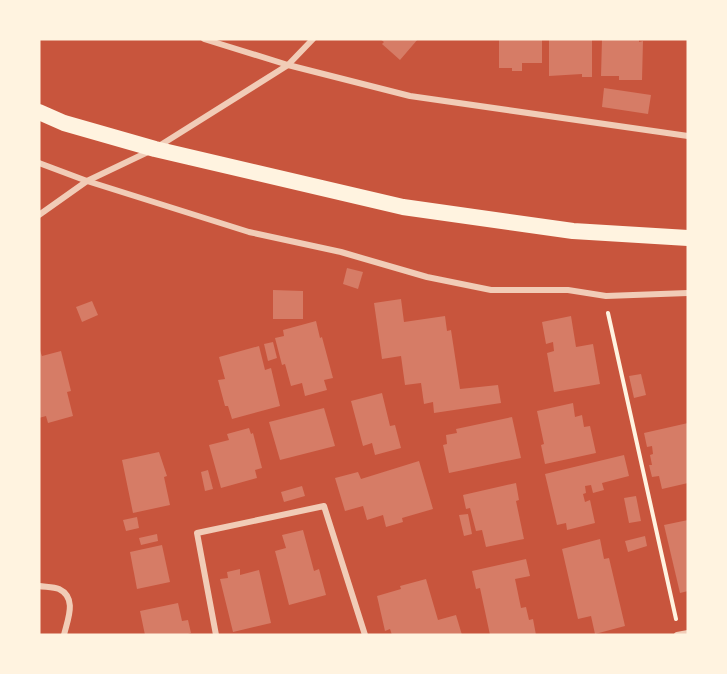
<svg xmlns="http://www.w3.org/2000/svg" width="727" height="674" font-family="'Golos Text',sans-serif">
<style>
.building{fill:#d67c66}
.lines{fill:none;stroke-linecap:round;stroke-linejoin:round}
.path{stroke:#fff3e0;stroke-width:4}
.minor{stroke:#f1ccb7;stroke-width:6}
.trunk{stroke:#fff3e0;stroke-width:16}
</style>
<rect width="100%" height="100%" fill="#c8553d"/>
<g class="building">
<polygon points="380,39 418,39 400,60 382,44 384,42"/>
<polygon points="499,39 542,39 542,63 522,63 522,71 512,71 512,68 499,68"/>
<polygon points="549,39 592,39 592,77 582,77 582,74 549,76"/>
<polygon points="602,39 639,39 639,42 643,41 642,80 619,80 619,76 601,76"/>
<polygon points="604,88 651,95 648,114 602,107"/>
<polygon points="347,268 363,272 358,289 343,284"/>
<polygon points="273,290 303,291 303,319 273,319"/>
<polygon points="401,299 404,322 445,316 447,331 451,330 460,389 498,385 501,403 434,413 433,402 424,404 421,383 405,385 401,356 382,359 374,303"/>
<polygon points="92,301 98,315 82,322 76,307"/>
<polygon points="571,316 576,347 593,344 600,384 554,392 547,353 554,351 553,342 546,344 542,322"/>
<polygon points="316,321 320,338 322,337 333,378 324,380 327,390 305,396 302,383 291,386 285,364 282,365 275,338 284,336 283,330"/>
<polygon points="273,342 277,358 268,361 264,344"/>
<polygon points="259,346 265,370 271,368 280,406 232,419 228,406 225,406 218,380 225,379 219,357"/>
<polygon points="39,348 42,356 61,351 71,391 67,392 73,416 48,423 46,416 39,418"/>
<polygon points="641,374 646,395 634,398 629,376"/>
<polygon points="382,393 390,426 395,425 401,448 375,455 372,443 363,446 351,401"/>
<polygon points="573,403 575,417 582,415 584,427 590,426 596,453 545,464 541,445 544,444 537,411"/>
<polygon points="324,408 335,446 280,460 269,422"/>
<polygon points="512,417 521,458 449,473 443,445 447,444 446,435 457,433 456,429"/>
<polygon points="688,423 688,483 662,489 659,476 652,477 649,465 652,465 650,455 653,454 652,446 647,447 644,433"/>
<polygon points="249,428 251,434 253,433 262,468 255,470 257,478 221,488 209,445 229,440 227,434"/>
<polygon points="159,452 167,476 164,477 170,505 133,513 122,460"/>
<polygon points="624,455 629,476 602,483 604,490 593,493 591,485 585,486 586,493 583,494 585,502 590,500 595,523 567,530 566,523 557,525 545,474"/>
<polygon points="419,461 433,509 402,518 403,522 386,527 383,515 367,520 363,506 345,511 335,478 358,472 361,479"/>
<polygon points="208,470 213,489 205,491 201,472"/>
<polygon points="516,483 519,500 516,501 524,539 486,547 482,530 476,531 470,508 466,509 463,495"/>
<polygon points="302,486 305,496 284,502 281,492"/>
<polygon points="636,496 641,521 629,523 624,498"/>
<polygon points="468,514 472,534 464,536 459,515"/>
<polygon points="137,517 139,528 126,531 123,520"/>
<polygon points="688,520 688,591 680,593 664,525"/>
<polygon points="303,530 314,571 319,569 326,595 289,605 275,551 286,548 282,535"/>
<polygon points="157,534 158,541 141,545 139,538"/>
<polygon points="645,536 647,546 628,552 625,541"/>
<polygon points="600,539 604,559 609,558 625,626 595,634 591,616 578,619 562,549"/>
<polygon points="162,545 170,582 137,589 130,552"/>
<polygon points="526,559 530,576 515,579 521,608 526,607 529,620 533,619 536,635 490,635 480,588 476,589 472,571"/>
<polygon points="240,569 240,575 259,570 271,623 233,632 220,579 228,578 227,572"/>
<polygon points="426,579 438,620 456,615 462,635 392,635 390,629 385,631 377,596 401,589 400,586"/>
<polygon points="178,603 182,621 188,620 191,633 185,635 145,635 140,611"/>
</g>
<g class="lines">
<polyline class="path" points="608,313 676,619"/>
<g class="minor">
<polyline points="204,39 288,65 410,96 688,136"/>
<polyline points="159,146 288,65 313,39"/>
<polyline points="39,163 87,181 249,232 341,252 427,277 491,290 568,290 606,296 688,293"/>
<polyline points="39,215 87,181 150,151"/>
<path d="M 39,586 C 45,587 54,587 59,589 C 78,598 67,621 64,635"/>
<polyline points="216,635 197,533 324,506 365,635"/>
<polyline points="677,635 688,633"/>
</g>
<polyline class="trunk" points="39,112 64,123 155,149 403,207 573,231 688,238"/>
</g>
<rect width="727" height="674" fill="none" stroke="#fff3e0" stroke-width="81"/>
</svg>
